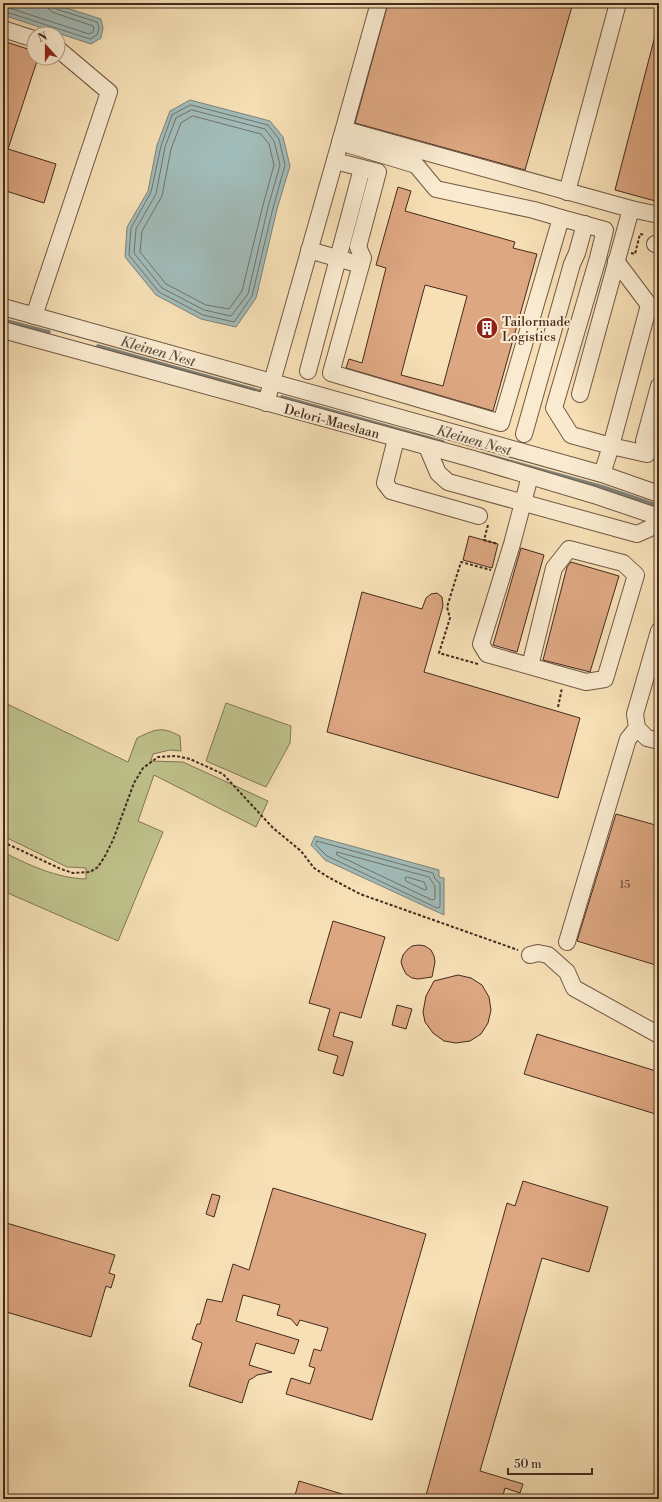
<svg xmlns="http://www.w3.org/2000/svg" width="662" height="1502" font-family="'Libre Bodoni',serif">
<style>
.green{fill:#bfc28c;stroke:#827655}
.water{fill:#a1bbb8;stroke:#7c817a}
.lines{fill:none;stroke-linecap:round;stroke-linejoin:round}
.shore{stroke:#72726b;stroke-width:1}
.stream{stroke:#7c817a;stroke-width:3.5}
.building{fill:#dda782;stroke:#442a1e;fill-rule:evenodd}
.minor-casing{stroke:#715844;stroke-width:18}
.path{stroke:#442a1e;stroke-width:2;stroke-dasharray:3 2;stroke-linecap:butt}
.minor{stroke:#faebd0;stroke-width:16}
.labels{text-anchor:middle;stroke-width:4;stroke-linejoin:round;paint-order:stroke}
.number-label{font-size:11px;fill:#6a4937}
.poi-label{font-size:13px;fill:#442a1e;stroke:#faebd0;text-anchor:start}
.street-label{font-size:13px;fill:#442a1e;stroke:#faebd0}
.water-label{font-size:14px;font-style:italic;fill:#5b4e44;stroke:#faebd0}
</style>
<rect width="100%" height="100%" fill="#f7e0b6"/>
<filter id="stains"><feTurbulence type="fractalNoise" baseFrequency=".005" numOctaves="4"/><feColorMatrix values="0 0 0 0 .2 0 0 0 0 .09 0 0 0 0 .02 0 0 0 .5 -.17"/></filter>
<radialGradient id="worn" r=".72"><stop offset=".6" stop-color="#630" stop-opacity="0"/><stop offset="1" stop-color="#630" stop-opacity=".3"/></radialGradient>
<g class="green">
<path d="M 3,702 L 128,762 L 137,738 C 156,729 161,726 180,736 L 181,751 L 170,750 L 153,754 L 151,761 L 183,762 L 268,801 L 256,827 L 154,775 L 138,821 L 163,832 L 118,941 L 3,891 L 3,852 C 29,865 56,878 86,879 L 86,868 L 67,867 L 3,836 Z"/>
<polygon points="226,703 291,726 290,743 266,787 206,761"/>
</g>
<g class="water">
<polygon points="3,3 51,3 101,19 103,28 101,38 91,44 3,15"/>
<polygon points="190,100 270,121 283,137 290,166 277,209 256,298 236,327 201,319 156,295 125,257 127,227 148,191 157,145 170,111"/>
<polygon points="315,836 439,870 439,877 444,878 444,915 325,860 311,845"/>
</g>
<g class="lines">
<g class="shore">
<polyline points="3,6 89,34 93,32 94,28 93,26 52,12 48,8 48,3"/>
<polyline points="3,11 90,39 97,35 99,28 97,22 56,9 53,6 53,3"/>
<polygon points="191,105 268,125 279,139 285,165 273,208 252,296 234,322 203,315 159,292 129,255 131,228 151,192 161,146 172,115"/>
<polygon points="192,110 265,129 274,141 280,165 268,207 248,294 231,316 204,310 162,288 134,253 136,229 156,194 165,147 176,118"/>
<polygon points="193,116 261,134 269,144 274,165 263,205 242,291 229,309 206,305 166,284 140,252 142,231 162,196 171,149 181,123"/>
<polygon points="317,841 433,873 435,879 440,883 440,907 437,908 327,856 316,845"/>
<polygon points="337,852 429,877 435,886 435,899 432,900 337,855"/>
<polygon points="407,877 424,882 427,889 425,890 406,881 405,878"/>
</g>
<g class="stream">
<polyline points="3,320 49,332"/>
<polyline points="98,346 259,391"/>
<polyline points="282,397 443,442"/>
<polyline points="483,454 603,487 659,506"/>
</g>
</g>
<g class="building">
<polygon points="388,3 573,3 525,170 355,123"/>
<polygon points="656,32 659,32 659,202 615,190"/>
<polygon points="3,41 34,51 34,58 38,58 8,149 56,164 44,203 3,190"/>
<path d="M 398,187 L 411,191 L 405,211 L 515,242 L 513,248 L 537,254 L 493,411 L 346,368 L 349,359 L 362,363 L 386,268 L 376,265 ZM 425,285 L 467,296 L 443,386 L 401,375 Z"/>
<polygon points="469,536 498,544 492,568 463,560"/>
<polygon points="521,548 544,555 517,652 493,645"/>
<polygon points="571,562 619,576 590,672 543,660 567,567"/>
<polygon points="362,592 422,609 426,598 431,594 437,593 442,597 443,606 424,672 580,718 558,798 327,732"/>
<polygon points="616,814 659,826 659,966 577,941"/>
<polygon points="333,921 385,937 361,1018 340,1012 333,1036 353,1042 343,1076 333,1073 338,1056 318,1050 330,1009 309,1003"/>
<polygon points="419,945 425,946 431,950 434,956 435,962 432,977 418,979 412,978 406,974 403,968 401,962 403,955 407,950 412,946"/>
<polygon points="458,975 471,978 482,985 489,997 491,1010 488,1023 481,1034 470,1041 456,1043 444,1041 433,1033 425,1022 423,1012 426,996 434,981"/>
<polygon points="397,1005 412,1009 406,1029 392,1025"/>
<polygon points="537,1034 659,1072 659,1115 524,1074"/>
<polygon points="523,1181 608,1207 589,1272 542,1258 480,1471 523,1484 520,1493 505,1488 502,1499 425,1499 507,1203 515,1206"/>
<polygon points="273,1188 426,1234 372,1420 286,1394 291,1378 310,1384 315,1368 309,1366 314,1349 321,1351 328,1328 300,1320 297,1326 291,1319 277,1315 280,1305 243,1295 236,1321 299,1340 294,1354 256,1343 249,1365 272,1372 257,1375 253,1378 249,1380 242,1403 189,1386 202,1343 192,1339 197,1324 200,1324 207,1299 222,1302 233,1264 249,1270"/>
<polygon points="212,1194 220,1196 214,1217 206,1214"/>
<polygon points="3,1222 115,1255 109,1273 115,1275 111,1288 106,1286 91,1337 3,1311"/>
<polygon points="299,1481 352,1497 351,1499 294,1499"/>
</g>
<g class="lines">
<g class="minor-casing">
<g id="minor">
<polyline points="3,29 34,39"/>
<polyline points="341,139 379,3"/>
<polyline points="340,142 416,165 436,189 534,210 561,218"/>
<polyline points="335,161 378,172 358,247 363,258 361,265"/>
<polyline points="567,192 618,3"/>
<polyline points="631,209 659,215"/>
<polyline points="655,244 659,245"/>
<polyline points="309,250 361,265 331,373 501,423 561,218 605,230 598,258 554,408 571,435 611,446 647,454 654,430 659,431"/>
<polyline points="3,307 602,474 659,494"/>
<polyline points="34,316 109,92 58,49"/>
<polyline points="3,330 473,459 594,495 659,517"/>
<polyline points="308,371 360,176"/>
<polyline points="266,403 341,139 353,132 631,209 580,394"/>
<polyline points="524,434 572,264 577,253 585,224"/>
<polyline points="396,439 385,483 391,491 479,516"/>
<polyline points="644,441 659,386"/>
<polyline points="427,447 438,473 448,482 637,534 657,525 659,522"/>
<polyline points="602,474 611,446 649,305 616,261"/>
<polyline points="530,476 512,544 481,644 487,654 586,682 605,679 636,575 623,563 569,549 554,568 530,666"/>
<polyline points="637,728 647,738 659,741"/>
<polyline points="567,942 628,739 637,728 635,714 659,631"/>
<polyline points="530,955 538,953 548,955 567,972 574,988 659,1035"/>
</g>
</g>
<g class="path">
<polyline points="631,253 635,254 640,234 645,235"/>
<polyline points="657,374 659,365"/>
<polyline points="488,525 484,540 498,544"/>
<polyline points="478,664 439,653 450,618 447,607 461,562 491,570"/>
<polyline points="558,707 562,688"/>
<polyline points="3,842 61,869 73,873 90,872 98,867 105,856 113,840 134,783 143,768 158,757 176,756 190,759 223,774 273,828 301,851 314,868 328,877 360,894 518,950"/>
</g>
<use href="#minor" class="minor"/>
</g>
<defs>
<g id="building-disc" transform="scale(1.15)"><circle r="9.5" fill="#8f2418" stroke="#faebd0"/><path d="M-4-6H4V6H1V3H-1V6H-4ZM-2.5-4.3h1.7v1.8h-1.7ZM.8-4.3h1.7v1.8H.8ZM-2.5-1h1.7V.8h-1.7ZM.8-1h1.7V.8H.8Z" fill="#fff"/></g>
</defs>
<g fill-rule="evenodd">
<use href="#building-disc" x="487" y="328"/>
</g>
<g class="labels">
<g class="number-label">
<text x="625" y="888">15</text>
</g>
<g class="poi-label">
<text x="502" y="326">Tailormade<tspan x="502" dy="15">Logistics</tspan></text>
</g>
<g class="street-label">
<text transform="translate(332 421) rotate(15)" y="5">Delori-Maeslaan</text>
</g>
<g class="water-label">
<text transform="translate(158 351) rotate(16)" y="5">Kleinen Nest</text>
<text transform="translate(474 440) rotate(16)" y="5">Kleinen Nest</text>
</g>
</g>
<rect width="662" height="1502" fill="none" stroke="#f7e0b6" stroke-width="16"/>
<rect x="4" y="4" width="654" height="1494" fill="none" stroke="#442a1e" stroke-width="2"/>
<rect x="8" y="8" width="646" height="1486" fill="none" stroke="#442a1e"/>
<g transform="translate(46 46) rotate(339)"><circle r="19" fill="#faebd0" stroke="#b19e89"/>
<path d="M0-3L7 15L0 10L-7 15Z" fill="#8f2418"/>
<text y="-6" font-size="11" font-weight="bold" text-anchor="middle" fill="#442a1e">N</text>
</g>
<path d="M508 1468v6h84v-6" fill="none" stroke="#442a1e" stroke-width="2"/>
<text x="514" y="1468" font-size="12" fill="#442a1e" stroke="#faebd0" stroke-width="3" paint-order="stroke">50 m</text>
<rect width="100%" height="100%" filter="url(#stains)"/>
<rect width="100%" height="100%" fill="url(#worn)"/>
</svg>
